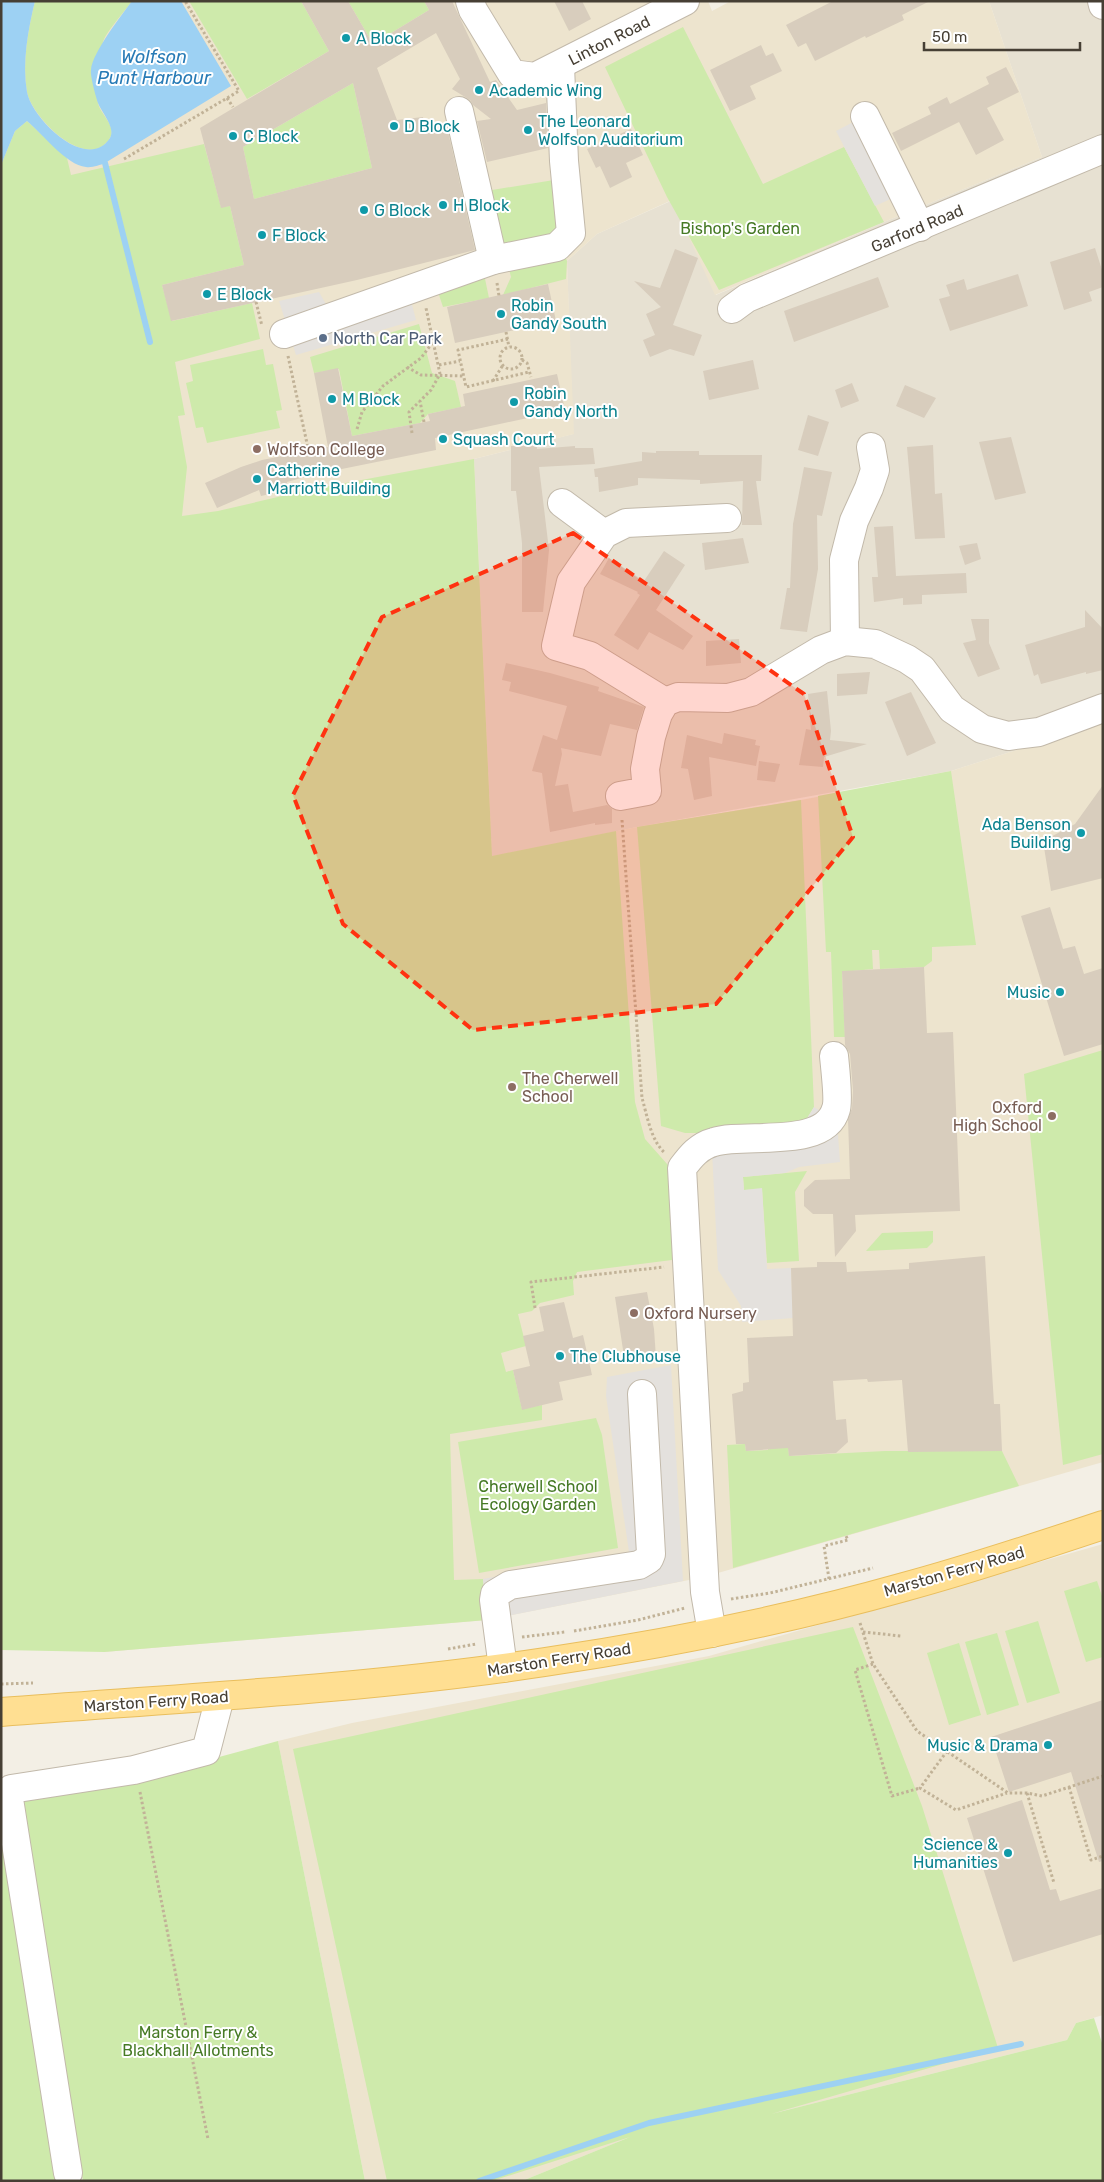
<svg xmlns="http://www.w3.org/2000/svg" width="1104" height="2182" font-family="Rubik,sans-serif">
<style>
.residential{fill:#e7e1d2}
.education{fill:#ede4ce}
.green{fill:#ceeaab}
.parking{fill:#e4e1dd}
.water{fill:#9dd1f3}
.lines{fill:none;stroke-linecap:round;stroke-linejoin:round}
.stream{stroke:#9dd1f3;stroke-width:6}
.building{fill:#d8cdbd;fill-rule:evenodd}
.minor-casing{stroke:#c2b9aa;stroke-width:30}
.major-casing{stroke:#e9be5d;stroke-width:30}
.path{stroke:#c1b297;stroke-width:3;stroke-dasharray:2.5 2.5;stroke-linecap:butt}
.minor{stroke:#fff;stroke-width:28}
.major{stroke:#ffdf92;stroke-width:28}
.marked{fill:#ff3210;fill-opacity:0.2;stroke:#ff3210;stroke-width:4;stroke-dasharray:10 6;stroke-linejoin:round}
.culture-dot{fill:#0f9aa8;stroke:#fff;stroke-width:2}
.service-dot{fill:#5c6f8a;stroke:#fff;stroke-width:2}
.education-dot{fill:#8d6e63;stroke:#fff;stroke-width:2}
.labels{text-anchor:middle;stroke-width:4;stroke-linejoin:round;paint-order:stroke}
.culture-label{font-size:16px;fill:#0d838f;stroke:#fff;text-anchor:start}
.street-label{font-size:16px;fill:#463f34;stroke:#fff}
.park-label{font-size:16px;fill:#467a25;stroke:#fff}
.service-label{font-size:16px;fill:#4e5e75;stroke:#fff;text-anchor:start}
.education-label{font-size:16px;fill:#785e54;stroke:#fff;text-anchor:start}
.water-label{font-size:18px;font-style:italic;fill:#287bb6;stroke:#fff}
</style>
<rect width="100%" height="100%" fill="#f3efe5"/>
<polygon class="residential" points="989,1 1103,1 1103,722 951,771 637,827 492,857 474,459 573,434 567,261 597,234 673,200 716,295 884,222 1042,157"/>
<g class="education">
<polygon points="1,1 708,1 712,11 731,1 989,1 1042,157 884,222 715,295 672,200 597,234 567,261 574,434 474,459 492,856 637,827 801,800 951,771 1103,722 1103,1462 704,1577 487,1620 104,1652 1,1607"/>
<polygon points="1103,1544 1103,2015 1076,2023 1067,2040 747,2120 640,2133 522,2181 365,2181 278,1741 352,1723 709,1656"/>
</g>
<g class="green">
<path d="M 35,1 L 132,1 C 125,11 106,32 103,42 C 101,48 97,97 98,103 C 100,114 117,126 110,138 C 88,174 32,118 27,92 C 22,62 28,30 35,1 Z"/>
<polygon points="189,1 301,1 329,51 247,99"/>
<polygon points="348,1 424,1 429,10 373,44"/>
<polygon points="683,27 763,184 844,147 884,222 719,290 667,197 605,67"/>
<polygon points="353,83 372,168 254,199 243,147"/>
<polygon points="27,121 67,158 71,175 204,144 221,207 230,206 244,265 162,285 172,321 252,303 260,339 175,362 185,415 178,416 187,467 182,516 218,511 308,490 474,459 492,856 616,831 635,1102 645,1139 675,1173 680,1259 577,1272 573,1281 574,1295 540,1303 532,1311 518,1314 526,1346 501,1353 506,1372 513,1370 522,1409 542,1405 542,1420 450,1434 454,1580 483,1579 487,1620 104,1652 1,1650 1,165 15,131"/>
<polygon points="560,179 557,235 505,247 497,241 486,191"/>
<polygon points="564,253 567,261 566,279 503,295 511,277 509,269"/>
<polygon points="484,274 489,298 443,307 438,292"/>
<polygon points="419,324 432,373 455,381 461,407 428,414 420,423 352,436 339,369 314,373 310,357"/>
<polygon points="263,349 266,365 273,364 282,410 276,411 280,428 207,443 203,427 196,428 186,383 193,381 190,365"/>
<polygon points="951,771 976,945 932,947 932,961 924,967 880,969 879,950 872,950 873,969 842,972 845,1037 834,1037 831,952 826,952 818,796"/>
<polygon points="801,800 814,1107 806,1120 722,1133 685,1133 661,1126 637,827"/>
<polygon points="1103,1050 1103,1454 1063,1465 1024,1074"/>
<polygon points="807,1171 795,1192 799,1261 767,1263 762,1189 744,1190 743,1177"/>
<polygon points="933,1231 933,1242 927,1248 866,1251 882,1233"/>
<polygon points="596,1418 602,1435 618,1548 479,1573 458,1442"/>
<polygon points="788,1442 789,1456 885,1451 1002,1451 1019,1486 733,1568 727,1445 745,1444 746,1451 768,1450 768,1444"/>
<polygon points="1097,1581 1103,1599 1103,1657 1086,1662 1064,1591"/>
<polygon points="1038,1621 1060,1693 1027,1703 1005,1631"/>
<polygon points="853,1627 922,1806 998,2048 771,2114 1067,2040 1076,2023 1094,2018 1103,2046 1103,2181 522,2181 630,2137 492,2181 387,2181 293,1749"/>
<polygon points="997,1633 1019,1705 987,1715 965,1642"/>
<polygon points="959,1643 981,1715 949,1725 927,1653"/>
<polygon points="278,1741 365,2181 83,2181 19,1799 138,1779"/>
<polygon points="1,1824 63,2181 1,2181"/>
</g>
<g class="parking">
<polygon points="865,116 904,193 875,206 836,131"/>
<polygon points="319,292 335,320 410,297 416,320 296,355 279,301"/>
<polygon points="814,1107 837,1121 840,1162 799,1167 785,1173 743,1177 744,1190 762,1188 767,1269 791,1268 793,1318 742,1322 741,1306 718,1270 712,1151 806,1120"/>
<polygon points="671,1365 683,1581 487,1620 483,1579 629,1552 606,1396 607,1377"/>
</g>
<path class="water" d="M 1,1 L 35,1 C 28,30 22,62 27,92 C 32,119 87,173 110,138 C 116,128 102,113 98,103 C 96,97 90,76 91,70 C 92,53 121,16 132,1 L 181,1 L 231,86 L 105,163 C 100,165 92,168 86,167 C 66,165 43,134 27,121 L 15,131 L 1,165 Z"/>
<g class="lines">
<g class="stream">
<polyline points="105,163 150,342"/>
<polyline points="479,2181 649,2123 1021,2044"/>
</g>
</g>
<g class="building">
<path d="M 301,1 L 348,1 L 373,44 L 429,10 L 424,1 L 452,1 L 490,82 L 496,80 L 517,110 L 546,103 L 548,148 L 487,162 L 477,121 L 491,119 L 473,105 L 470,100 L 452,89 L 460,79 L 436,33 L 377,68 L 397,120 L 423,117 L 425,131 L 447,127 L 475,250 L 357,280 L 171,321 L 162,285 L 244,265 L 230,206 L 221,208 L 200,128 L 329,51 ZM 353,83 L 372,168 L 254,199 L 243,147 Z"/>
<polygon points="554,1 582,1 591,19 569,31"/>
<polygon points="833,1 930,1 902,15 904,20 866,38 865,36 815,61 806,43 798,47 786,25"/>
<polygon points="761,45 766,56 773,53 782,71 750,86 756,99 730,111 710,70"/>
<polygon points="1006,67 1019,92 987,108 1004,140 976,155 959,122 901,151 892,133 931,114 928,107 947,97 950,104 989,84 986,77"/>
<polygon points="631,129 643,155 626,163 632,177 610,188 600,166 596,168 587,149"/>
<polygon points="1095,248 1103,273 1103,287 1089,292 1092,301 1064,310 1050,262"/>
<polygon points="675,249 698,258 673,325 702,335 694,356 670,349 650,357 643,340 655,335 646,314 661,307 634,281 660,288"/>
<polygon points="1018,274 1028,306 950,331 939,299 950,296 946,285 964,279 967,290"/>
<polygon points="878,277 889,307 794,342 784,311"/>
<polygon points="548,284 556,321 455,343 447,307"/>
<polygon points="753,360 759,389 709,400 703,371"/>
<polygon points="338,368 352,436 430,421 428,414 465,406 463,394 557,374 565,410 435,438 436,450 312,475 287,482 287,490 261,496 259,490 217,508 205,483 241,467 262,460 328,447 314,373"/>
<polygon points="852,383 859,401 841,408 835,390"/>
<polygon points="905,385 936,398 924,418 896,406"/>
<polygon points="808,415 829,422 818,456 798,450"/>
<polygon points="1011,437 1026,493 995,500 979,442"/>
<polygon points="933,445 935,494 942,493 945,538 915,539 907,447"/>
<polygon points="511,446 537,446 537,449 575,446 575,448 593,448 595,464 539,467 549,550 543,612 522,612 522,543 516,491 511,491"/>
<polygon points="656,451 699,451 699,455 762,455 761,481 756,481 762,525 742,525 743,481 700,484 700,480 638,478 638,485 599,492 598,477 595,477 594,469 642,461 642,452 656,453"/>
<polygon points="804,467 832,472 822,516 817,515 818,569 807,632 780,629 787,588 790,588 793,524"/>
<polygon points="893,526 896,576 966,573 967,593 922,595 922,604 903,605 903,598 874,602 872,577 878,577 874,527"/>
<polygon points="743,538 749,563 705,570 702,543"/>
<polygon points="977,543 981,559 965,565 959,546"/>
<polygon points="664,551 685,565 656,610 693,636 683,650 649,632 638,650 614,635 640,595 637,593 638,592 600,574 609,558 644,581"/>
<polygon points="1085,610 1103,629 1103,670 1086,674 1086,672 1041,684 1038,674 1034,676 1025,645 1085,627"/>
<polygon points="971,619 989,619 989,643 1000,669 978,677 963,643 976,640"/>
<polygon points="739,639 741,663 706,666 706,641"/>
<polygon points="506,663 550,673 599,687 598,691 644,707 637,730 610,724 601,756 561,748 562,754 555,786 568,784 573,812 607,805 612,809 612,823 595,825 595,823 550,832 542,773 532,771 543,735 557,740 567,706 509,691 511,682 502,680"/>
<polygon points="870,672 867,694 837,696 837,674"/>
<polygon points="827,691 831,731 830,740 867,744 824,757 823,767 799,765 806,729 811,730 808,694"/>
<polygon points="911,692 936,743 907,756 885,702"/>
<polygon points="724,733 756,740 755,745 760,746 756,766 709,757 712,796 694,800 688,769 681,768 687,735 722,744"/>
<polygon points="759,761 780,764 775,782 757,780"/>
<polygon points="1103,785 1103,878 1051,891 1043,841 1075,824"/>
<polygon points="1050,907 1063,949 1075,946 1084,974 1103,968 1103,1044 1064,1056 1021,916"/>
<polygon points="924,967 927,1033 953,1032 960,1211 855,1215 856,1231 835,1257 833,1214 813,1214 804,1206 804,1190 815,1180 850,1179 848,1119 852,1108 853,1091 850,1054 845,1045 842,971"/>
<polygon points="985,1256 994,1404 1000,1404 1002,1451 908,1452 902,1380 868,1382 867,1379 833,1381 836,1420 846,1419 848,1442 836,1453 789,1456 788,1448 746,1451 745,1444 736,1444 732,1394 743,1391 743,1383 749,1382 747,1338 793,1336 791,1268 817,1267 817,1262 846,1262 847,1272 909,1269 909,1263"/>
<polygon points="647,1292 654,1329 656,1358 625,1363 615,1297"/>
<polygon points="564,1302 573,1338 583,1335 592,1375 559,1382 563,1400 522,1410 513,1370 530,1366 523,1336 544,1331 539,1307"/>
<polygon points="1103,1700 1103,1861 1099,1862 1071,1772 1009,1792 991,1737"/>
<polygon points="1022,1800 1050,1890 1056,1889 1060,1901 1103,1888 1103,1934 1013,1962 967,1818"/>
</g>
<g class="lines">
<g class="minor-casing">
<g id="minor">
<polyline points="470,1 473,10 512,74 535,77 685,1"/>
<polyline points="1102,1 1103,5"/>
<polyline points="459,111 493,260"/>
<polyline points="865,116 920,227"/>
<polyline points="732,309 747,298 1103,149"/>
<polyline points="284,334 493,260 557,247 571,233 564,161 560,66"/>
<polyline points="562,503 604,534"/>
<polyline points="845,641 844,560 854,521 869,488 875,470 871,447"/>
<polyline points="665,702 590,656 556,646 571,582 604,534 626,523 727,518"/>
<polyline points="620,796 647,791 645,769 651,737 658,714 665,702 678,697 728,698 751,692 821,650 845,641 875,644 907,659 922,669 952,709 982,729 1008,736 1039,732 1103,708"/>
<path d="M 712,1633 L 705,1592 L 682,1168 C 691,1156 699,1146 714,1142 C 744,1132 825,1150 836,1109 C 839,1101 835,1066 834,1056"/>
<polyline points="503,1668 494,1600 495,1594 510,1585 639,1565 649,1559 651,1554 642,1394"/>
<polyline points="68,2173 9,1799 11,1789 134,1770 206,1751 220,1697"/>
</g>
</g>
<g class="major-casing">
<path id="major" d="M 1,1712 C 183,1698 365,1689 545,1662 C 666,1644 787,1620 904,1587 C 971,1569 1037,1547 1103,1525"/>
</g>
<g class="path">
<polyline points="227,98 233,107"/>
<polyline points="124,159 239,91 185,1"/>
<polyline points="497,283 499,296"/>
<polyline points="256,302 262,326"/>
<polyline points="506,332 509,347"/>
<polyline points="508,339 458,350 466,387 529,372"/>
<circle cx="511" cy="358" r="11"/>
<polyline points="288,356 308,448"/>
<polyline points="522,360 527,363 531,377"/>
<polyline points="439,365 460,361"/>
<polyline points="407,367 421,375 464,376"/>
<polyline points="493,381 503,365"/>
<polyline points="424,422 420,401 431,390 440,374 426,308"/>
<polyline points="357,429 362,412 383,386 421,358 433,342"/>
<polyline points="412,433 409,412 419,402"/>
<path d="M 622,820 L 642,1098 C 647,1115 651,1141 665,1153"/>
<polyline points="535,1308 531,1282 664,1267"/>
<polyline points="829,1579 824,1546 848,1540 846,1536"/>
<polyline points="731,1599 770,1593 873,1568"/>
<polyline points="860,1623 873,1664 917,1731 1008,1793 1027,1793 1042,1796 1103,1776"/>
<polyline points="574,1631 638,1620 685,1608"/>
<polyline points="863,1632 901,1636"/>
<polyline points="522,1637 565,1632"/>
<polyline points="448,1649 476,1644"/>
<polyline points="873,1664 855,1670 892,1796 920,1788"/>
<polyline points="1,1684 33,1683"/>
<polyline points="947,1751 920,1788 956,1810 1007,1793"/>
<polyline points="1069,1787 1091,1860 1103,1856"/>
<polyline points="140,1792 208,2139"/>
<polyline points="1027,1793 1054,1883"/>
</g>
<use href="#minor" class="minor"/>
<use href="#major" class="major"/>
</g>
<path class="marked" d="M 573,533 L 804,694 L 853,837 L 716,1004 L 473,1030 L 343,924 L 293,795 L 382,617 Z"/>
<g class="culture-dot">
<circle cx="346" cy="38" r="5"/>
<circle cx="479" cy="90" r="5"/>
<circle cx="394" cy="126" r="5"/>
<circle cx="528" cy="130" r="5"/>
<circle cx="233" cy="136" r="5"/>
<circle cx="443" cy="205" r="5"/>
<circle cx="364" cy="210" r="5"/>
<circle cx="262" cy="235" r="5"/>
<circle cx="207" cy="294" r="5"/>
<circle cx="501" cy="314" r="5"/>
<circle cx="332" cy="399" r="5"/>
<circle cx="514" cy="402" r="5"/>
<circle cx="443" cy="439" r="5"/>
<circle cx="257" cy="479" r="5"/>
<circle cx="1081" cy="833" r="5"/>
<circle cx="1060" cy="992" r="5"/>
<circle cx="560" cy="1356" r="5"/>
<circle cx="1048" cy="1745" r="5"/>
<circle cx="1008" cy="1853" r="5"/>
</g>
<circle class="service-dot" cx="323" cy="338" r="5"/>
<g class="education-dot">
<circle cx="257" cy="449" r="5"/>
<circle cx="512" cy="1087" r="5"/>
<circle cx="1052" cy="1116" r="5"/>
<circle cx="634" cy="1313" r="5"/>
</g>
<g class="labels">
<g class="culture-label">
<text x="356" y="44">A Block</text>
<text x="489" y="96">Academic Wing</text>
<text x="538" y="127">The Leonard<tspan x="538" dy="18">Wolfson Auditorium</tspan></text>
<text x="404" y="132">D Block</text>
<text x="243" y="142">C Block</text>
<text x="453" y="211">H Block</text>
<text x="374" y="216">G Block</text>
<text x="272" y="241">F Block</text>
<text x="217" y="300">E Block</text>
<text x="511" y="311">Robin<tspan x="511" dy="18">Gandy South</tspan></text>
<text x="524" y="399">Robin<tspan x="524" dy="18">Gandy North</tspan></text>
<text x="342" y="405">M Block</text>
<text x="453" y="445">Squash Court</text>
<text x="267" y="476">Catherine<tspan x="267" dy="18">Marriott Building</tspan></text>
<text x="1071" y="830" text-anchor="end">Ada Benson<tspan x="1071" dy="18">Building</tspan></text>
<text x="1050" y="998" text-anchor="end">Music</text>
<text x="570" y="1362">The Clubhouse</text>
<text x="1038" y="1751" text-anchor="end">Music &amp; Drama</text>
<text x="998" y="1850" text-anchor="end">Science &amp;<tspan x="998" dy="18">Humanities</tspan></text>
</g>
<g class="street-label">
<text transform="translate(609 40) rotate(-27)" y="6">Linton Road</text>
<text transform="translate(917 228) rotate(-23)" y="6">Garford Road</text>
<text transform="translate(954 1571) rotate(-16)" y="6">Marston Ferry Road</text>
<text transform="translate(559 1659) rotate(-9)" y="6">Marston Ferry Road</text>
<text transform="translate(156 1701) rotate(-4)" y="6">Marston Ferry Road</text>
</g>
<g class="park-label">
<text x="740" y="234">Bishop's Garden</text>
<text x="538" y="1492">Cherwell School<tspan x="538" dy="18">Ecology Garden</tspan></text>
<text x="198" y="2038">Marston Ferry &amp;<tspan x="198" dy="18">Blackhall Allotments</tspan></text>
</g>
<g class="service-label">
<text x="333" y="344">North Car Park</text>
</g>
<g class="education-label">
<text x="267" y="455">Wolfson College</text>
<text x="522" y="1084">The Cherwell<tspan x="522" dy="18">School</tspan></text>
<text x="1042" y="1113" text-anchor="end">Oxford<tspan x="1042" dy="18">High School</tspan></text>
<text x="644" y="1319">Oxford Nursery</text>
</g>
<g class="water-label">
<text x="154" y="63">Wolfson<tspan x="154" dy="21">Punt Harbour</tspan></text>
</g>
</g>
<rect width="1104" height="2182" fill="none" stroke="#463f34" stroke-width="5"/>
<path d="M924 42v8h156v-8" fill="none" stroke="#463f34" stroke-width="2.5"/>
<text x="932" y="42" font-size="15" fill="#463f34" stroke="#ffffff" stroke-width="4" paint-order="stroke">50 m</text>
</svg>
